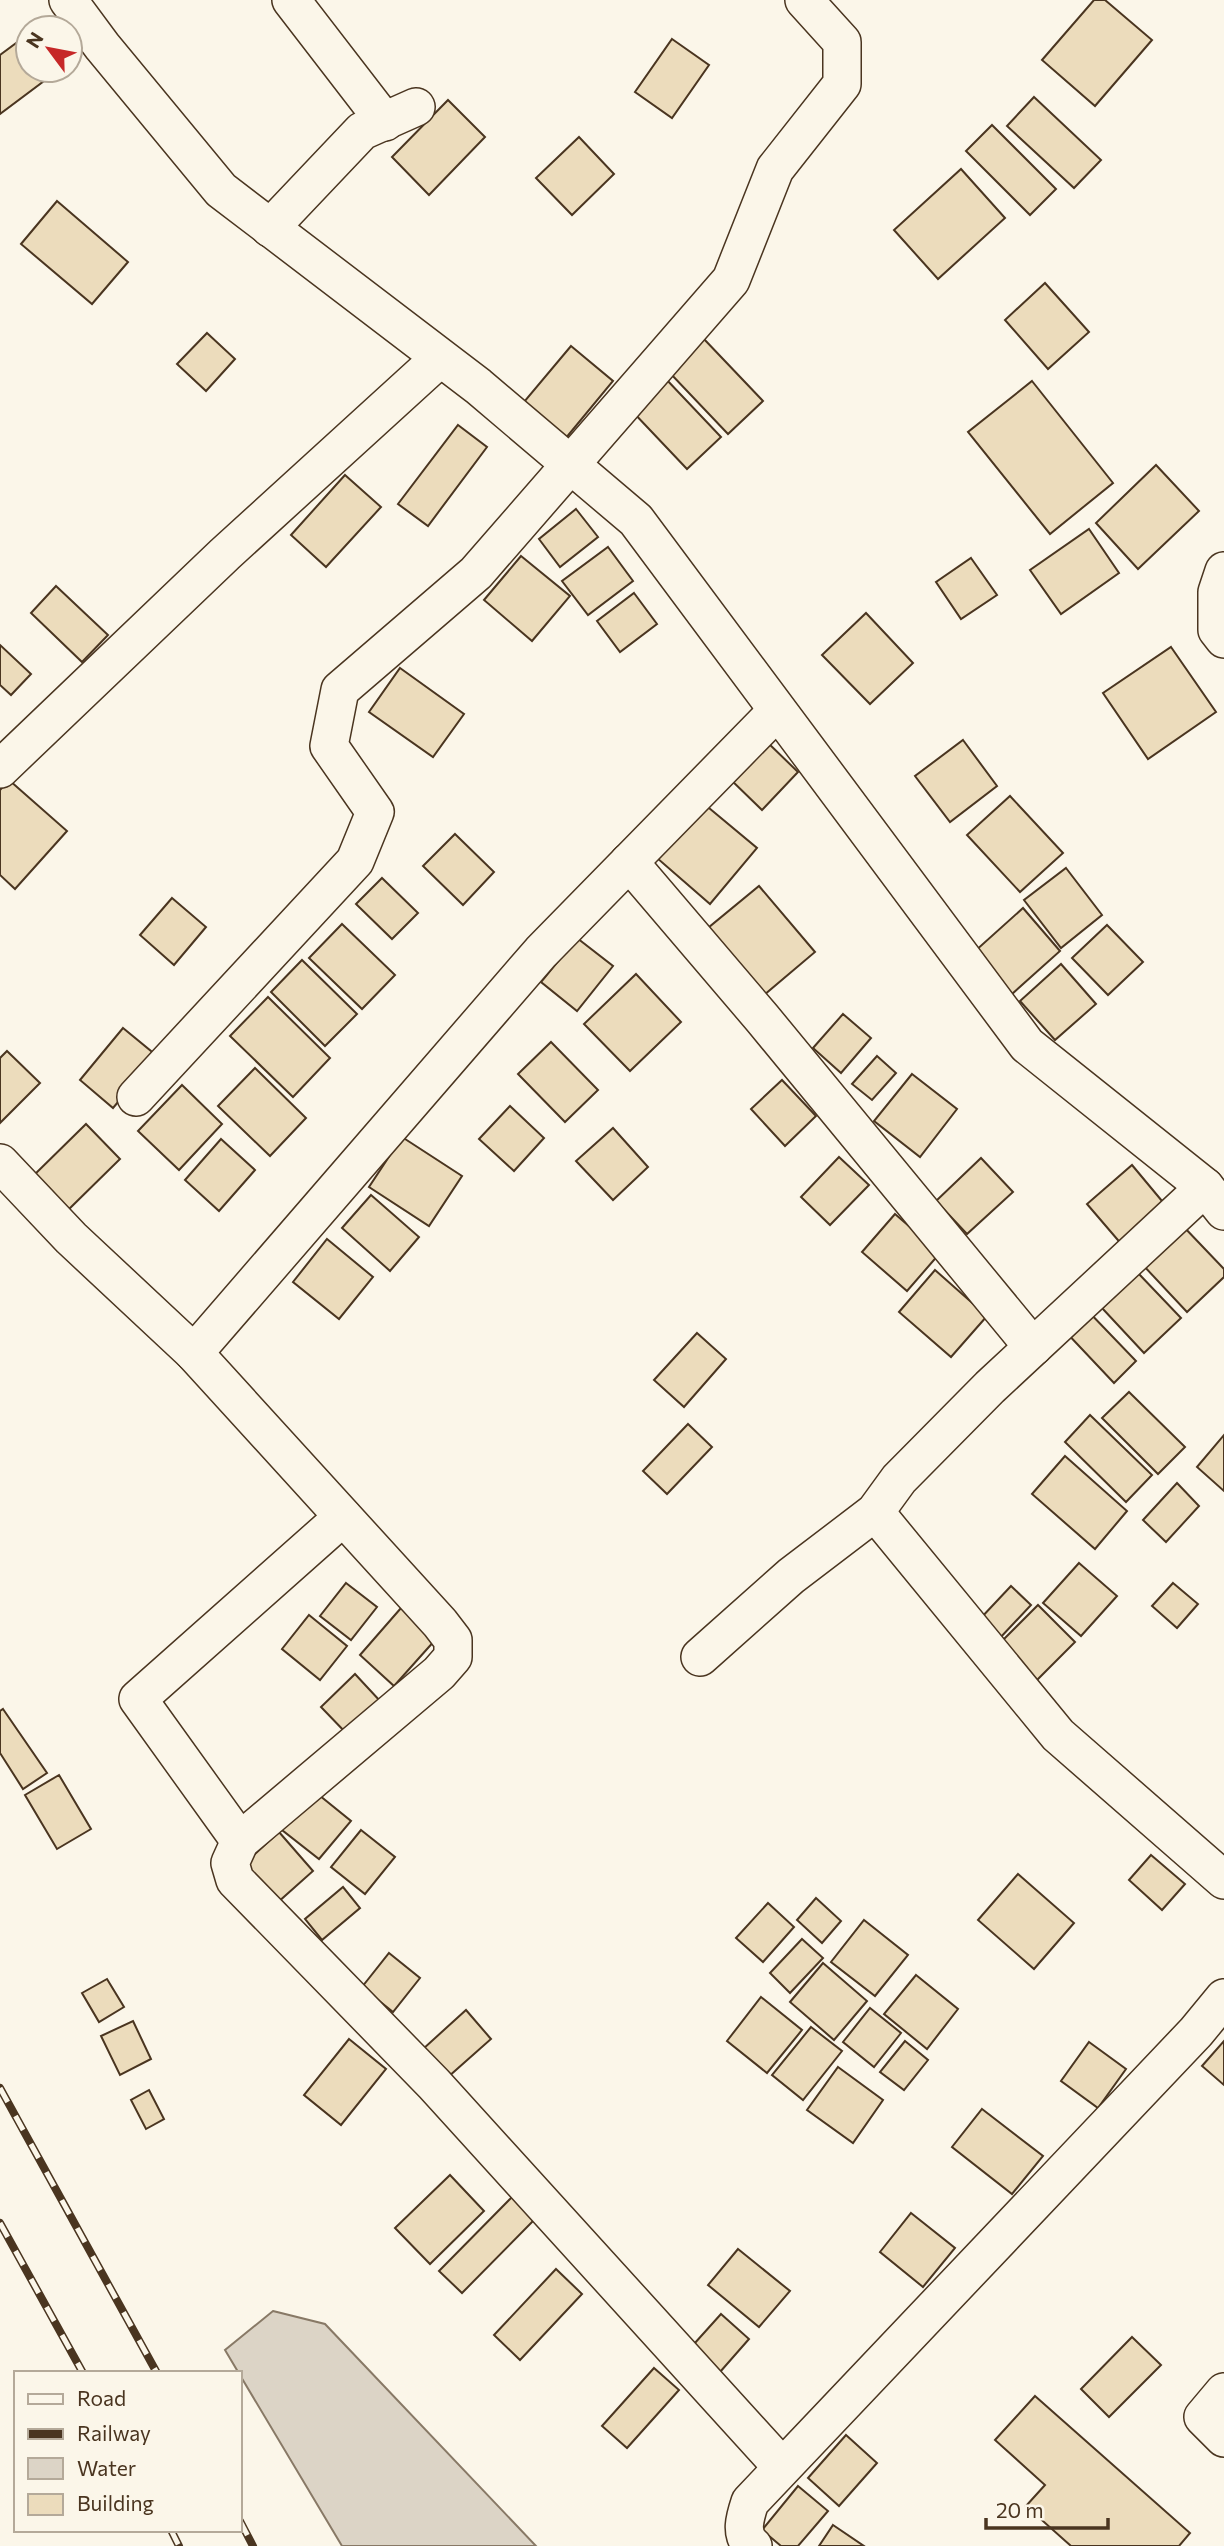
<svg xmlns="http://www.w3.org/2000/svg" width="1224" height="2546" font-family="Commissioner,sans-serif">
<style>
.water{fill:#dcd4c6;stroke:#887966;stroke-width:2}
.building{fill:#ecdcbc;stroke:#4a3520;stroke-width:2}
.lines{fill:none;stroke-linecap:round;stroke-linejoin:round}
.street-casing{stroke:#4a3520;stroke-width:40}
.street{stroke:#fbf6e9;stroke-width:37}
.rail-casing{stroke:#4a3520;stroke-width:8}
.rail{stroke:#fbf6e9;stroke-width:5;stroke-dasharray:16;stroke-linecap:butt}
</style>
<rect width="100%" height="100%" fill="#fbf6e9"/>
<polygon class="water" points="273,2311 325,2324 536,2546 342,2546 225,2350"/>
<g class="building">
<polygon points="1094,0 1105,0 1152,40 1095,106 1042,60"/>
<polygon points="27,35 28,70 56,72 0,114 0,55"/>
<polygon points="672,39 709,65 672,118 635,92"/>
<polygon points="1034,97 1101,160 1074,188 1007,126"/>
<polygon points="448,100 485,137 429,195 392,157"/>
<polygon points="992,125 1056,189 1030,215 966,151"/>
<polygon points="579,137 614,174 572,215 536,178"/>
<polygon points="961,169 1005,218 938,279 894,230"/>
<polygon points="57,201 128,262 92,304 21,244"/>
<polygon points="1045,283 1089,332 1048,369 1005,320"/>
<polygon points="207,333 235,359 206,391 177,364"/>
<polygon points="703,338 763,401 728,434 669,372"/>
<polygon points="571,346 613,381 556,450 513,415"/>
<polygon points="665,378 721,437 687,469 631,410"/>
<polygon points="1032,381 1113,483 1050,534 968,432"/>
<polygon points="458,425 487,447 428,526 398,504"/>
<polygon points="1156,465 1199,511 1138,569 1096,523"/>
<polygon points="345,475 381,507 326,567 291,535"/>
<polygon points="576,509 598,537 560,567 539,539"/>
<polygon points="1089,529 1119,573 1061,614 1030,570"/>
<polygon points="608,547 633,581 588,615 562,581"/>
<polygon points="521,556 570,596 532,641 484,600"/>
<polygon points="971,558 997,595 961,619 936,582"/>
<polygon points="56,586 108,635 82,662 31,613"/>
<polygon points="634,593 657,624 620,652 597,621"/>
<polygon points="866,613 913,663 870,704 822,655"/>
<polygon points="0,645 31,674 11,695 0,685"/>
<polygon points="1171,647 1216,712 1148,759 1103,693"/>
<polygon points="400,668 464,714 433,757 369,712"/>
<polygon points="765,740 798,772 762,810 728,777"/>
<polygon points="963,740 997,786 950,822 915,776"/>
<polygon points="9,780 67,831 15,889 0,875 0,790"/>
<polygon points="1010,796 1063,853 1020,892 967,835"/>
<polygon points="703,803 757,848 710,904 657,858"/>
<polygon points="455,834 494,872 463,905 423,866"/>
<polygon points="1066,868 1102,915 1061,948 1024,900"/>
<polygon points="382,878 418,913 392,939 356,904"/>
<polygon points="759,886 815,952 764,995 708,928"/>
<polygon points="172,898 206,927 174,965 140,935"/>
<polygon points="1023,908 1060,951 1012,994 974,952"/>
<polygon points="342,924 395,975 362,1009 309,958"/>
<polygon points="1107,925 1143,962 1108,995 1072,958"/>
<polygon points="577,938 613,966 577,1011 541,982"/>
<polygon points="302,960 357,1014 325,1046 271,992"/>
<polygon points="1061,964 1096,1004 1055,1040 1020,1001"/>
<polygon points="636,974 681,1022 630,1071 584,1024"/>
<polygon points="268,997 330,1058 293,1097 230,1036"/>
<polygon points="843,1014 871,1038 841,1073 813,1048"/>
<polygon points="123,1028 157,1056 113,1108 80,1080"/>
<polygon points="551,1042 598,1090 565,1122 518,1074"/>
<polygon points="7,1051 40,1083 0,1123 0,1058"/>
<polygon points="877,1056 896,1073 872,1100 852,1084"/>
<polygon points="255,1068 306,1118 270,1156 218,1106"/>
<polygon points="912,1074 957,1109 920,1157 874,1121"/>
<polygon points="782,1080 816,1116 785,1146 751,1109"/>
<polygon points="182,1085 222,1124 179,1170 138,1131"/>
<polygon points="510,1106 544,1138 514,1171 479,1139"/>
<polygon points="86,1124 120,1159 65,1213 30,1179"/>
<polygon points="613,1128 648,1167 613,1200 576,1161"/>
<polygon points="402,1137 462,1176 429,1226 369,1187"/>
<polygon points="221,1139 255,1170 219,1211 185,1180"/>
<polygon points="839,1157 869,1185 830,1225 801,1197"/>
<polygon points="981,1158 1013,1192 967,1234 936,1201"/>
<polygon points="1132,1165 1167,1207 1123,1246 1087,1204"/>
<polygon points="371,1195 419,1237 390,1271 342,1228"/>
<polygon points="895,1214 940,1253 907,1291 862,1252"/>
<polygon points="1182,1225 1224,1269 1224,1277 1187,1312 1142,1264"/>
<polygon points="327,1239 373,1277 339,1319 293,1282"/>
<polygon points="935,1270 987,1316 951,1357 899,1312"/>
<polygon points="1138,1273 1181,1318 1144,1353 1102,1308"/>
<polygon points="1085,1308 1136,1361 1114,1383 1063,1329"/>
<polygon points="697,1333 726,1359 684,1407 654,1380"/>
<polygon points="1129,1392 1185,1447 1158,1474 1102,1418"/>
<polygon points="1090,1415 1152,1475 1126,1502 1065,1442"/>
<polygon points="688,1424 712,1447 667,1494 643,1471"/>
<polygon points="1224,1435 1224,1491 1197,1467"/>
<polygon points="1065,1456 1127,1511 1095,1549 1032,1494"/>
<polygon points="1177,1483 1199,1506 1166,1542 1143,1520"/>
<polygon points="1079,1563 1117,1596 1081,1636 1043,1603"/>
<polygon points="346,1583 377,1607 351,1640 320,1616"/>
<polygon points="1173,1583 1198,1604 1177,1628 1152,1606"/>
<polygon points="1011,1586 1031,1605 999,1639 979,1620"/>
<polygon points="1038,1605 1075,1642 1034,1683 997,1646"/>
<polygon points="401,1608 436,1639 394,1686 360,1655"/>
<polygon points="309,1615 347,1646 320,1680 282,1649"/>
<polygon points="355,1674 381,1702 348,1735 321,1707"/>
<polygon points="3,1709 47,1773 23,1789 0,1753 0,1711"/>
<polygon points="59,1775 91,1829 57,1849 25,1795"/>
<polygon points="314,1791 351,1821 319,1859 282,1830"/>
<polygon points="361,1830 395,1857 365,1894 331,1867"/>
<polygon points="279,1832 313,1871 277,1903 243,1865"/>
<polygon points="1151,1855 1185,1884 1162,1910 1129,1880"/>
<polygon points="1018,1874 1074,1923 1034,1969 978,1920"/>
<polygon points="343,1887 360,1908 322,1940 305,1919"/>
<polygon points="816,1898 841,1921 822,1943 797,1920"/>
<polygon points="768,1903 794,1927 763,1962 736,1938"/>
<polygon points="864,1920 908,1955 875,1996 831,1962"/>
<polygon points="802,1939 823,1958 790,1993 770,1973"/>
<polygon points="389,1953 420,1978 393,2012 362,1987"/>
<polygon points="823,1963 867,2001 834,2040 790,2002"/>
<polygon points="916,1975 958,2009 927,2049 884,2014"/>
<polygon points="107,1979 124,2007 99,2022 82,1993"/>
<polygon points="761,1997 802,2030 767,2073 727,2041"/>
<polygon points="870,2008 901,2033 874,2067 843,2042"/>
<polygon points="466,2010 491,2039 448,2077 423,2049"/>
<polygon points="133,2021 151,2059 120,2075 101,2036"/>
<polygon points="811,2027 842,2051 803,2100 772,2075"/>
<polygon points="349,2039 386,2069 341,2125 304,2095"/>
<polygon points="905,2041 928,2060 904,2090 880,2072"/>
<polygon points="1224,2041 1224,2085 1202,2066"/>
<polygon points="1089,2042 1126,2069 1098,2108 1061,2081"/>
<polygon points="838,2067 883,2100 853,2143 807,2110"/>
<polygon points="149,2090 164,2119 146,2129 131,2100"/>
<polygon points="982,2109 1043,2156 1012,2194 952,2147"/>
<polygon points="450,2175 484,2211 430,2264 395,2228"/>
<polygon points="512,2197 535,2219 462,2293 439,2271"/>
<polygon points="911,2213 955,2248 923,2287 880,2252"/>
<polygon points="738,2249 790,2291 759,2327 708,2285"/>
<polygon points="556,2269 582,2294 520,2360 494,2335"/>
<polygon points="721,2314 749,2339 713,2380 685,2354"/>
<polygon points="1132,2337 1161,2365 1109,2417 1081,2389"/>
<polygon points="654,2368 679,2390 627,2448 602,2426"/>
<polygon points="1035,2396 1190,2533 1179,2546 1071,2546 1026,2506 1045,2485 995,2440"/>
<polygon points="846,2435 877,2463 839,2506 808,2478"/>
<polygon points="798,2486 828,2511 798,2546 781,2546 762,2530"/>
<polygon points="833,2525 864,2546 819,2546"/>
</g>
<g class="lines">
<g class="street-casing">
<g id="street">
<polyline points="68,0 102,46 221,190 478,386 636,520 1027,1045 1205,1187 1224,1211"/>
<polyline points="291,0 385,122"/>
<polyline points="270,228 362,131 416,107"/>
<polyline points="1224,571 1217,592 1217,630 1224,639"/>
<polyline points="777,711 541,952 194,1353 440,1623 453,1640 453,1657 439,1673 240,1841 230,1863 235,1880 434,2084 782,2467"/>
<polyline points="0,769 225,554 440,358"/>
<polyline points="629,862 762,1018 1033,1347"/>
<polyline points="136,1097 355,861 375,812 329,746 340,690 476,573 731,280 775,169 842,84 842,42 804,0"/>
<polyline points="0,1163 71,1238 194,1353"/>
<polyline points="875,1512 1058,1735 1224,1880"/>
<polyline points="700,1657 791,1576 875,1512 899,1479 990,1387 1205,1187"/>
<polyline points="240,1841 138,1699 343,1517"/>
<polyline points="1224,2392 1203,2417 1224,2438"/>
<path d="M 753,2546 C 739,2535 745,2517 750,2502 L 1196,2032 L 1224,1998"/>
</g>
</g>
<use href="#street" class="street"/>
<g class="rail-casing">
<g id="rail">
<polyline points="0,2088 157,2373"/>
<polyline points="0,2223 83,2373"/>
<polyline points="240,2521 253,2546"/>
<polyline points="171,2530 179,2546"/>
</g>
</g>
<use href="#rail" class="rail"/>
</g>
<rect x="14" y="2371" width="228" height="161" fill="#fbf6e9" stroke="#b4a999" stroke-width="2"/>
<rect x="28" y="2394" width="35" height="10" fill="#fbf6e9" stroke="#b4a999" stroke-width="2"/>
<text x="77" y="2406" font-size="21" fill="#4a3520">Road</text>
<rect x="28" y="2429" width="35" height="10" fill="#4a3520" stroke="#b4a999" stroke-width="2"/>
<text x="77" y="2441" font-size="21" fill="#4a3520">Railway</text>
<rect x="28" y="2458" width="35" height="21" fill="#dcd4c6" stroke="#b4a999" stroke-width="2"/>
<text x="77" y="2476" font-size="21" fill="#4a3520">Water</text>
<rect x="28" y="2494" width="35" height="21" fill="#ecdcbc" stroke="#b4a999" stroke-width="2"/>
<text x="77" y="2511" font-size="21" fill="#4a3520">Building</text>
<g transform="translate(49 49) rotate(302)"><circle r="33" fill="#fbf6e9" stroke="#b4a999" stroke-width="2"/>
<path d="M0-5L12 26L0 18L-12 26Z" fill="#c62828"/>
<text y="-10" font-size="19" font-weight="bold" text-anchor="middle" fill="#4a3520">N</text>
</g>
<path d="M986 2518v10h122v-10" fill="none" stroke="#4a3520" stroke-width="3.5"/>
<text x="996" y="2518" font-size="21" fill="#4a3520" stroke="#fbf6e9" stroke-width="5" paint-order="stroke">20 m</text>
</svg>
